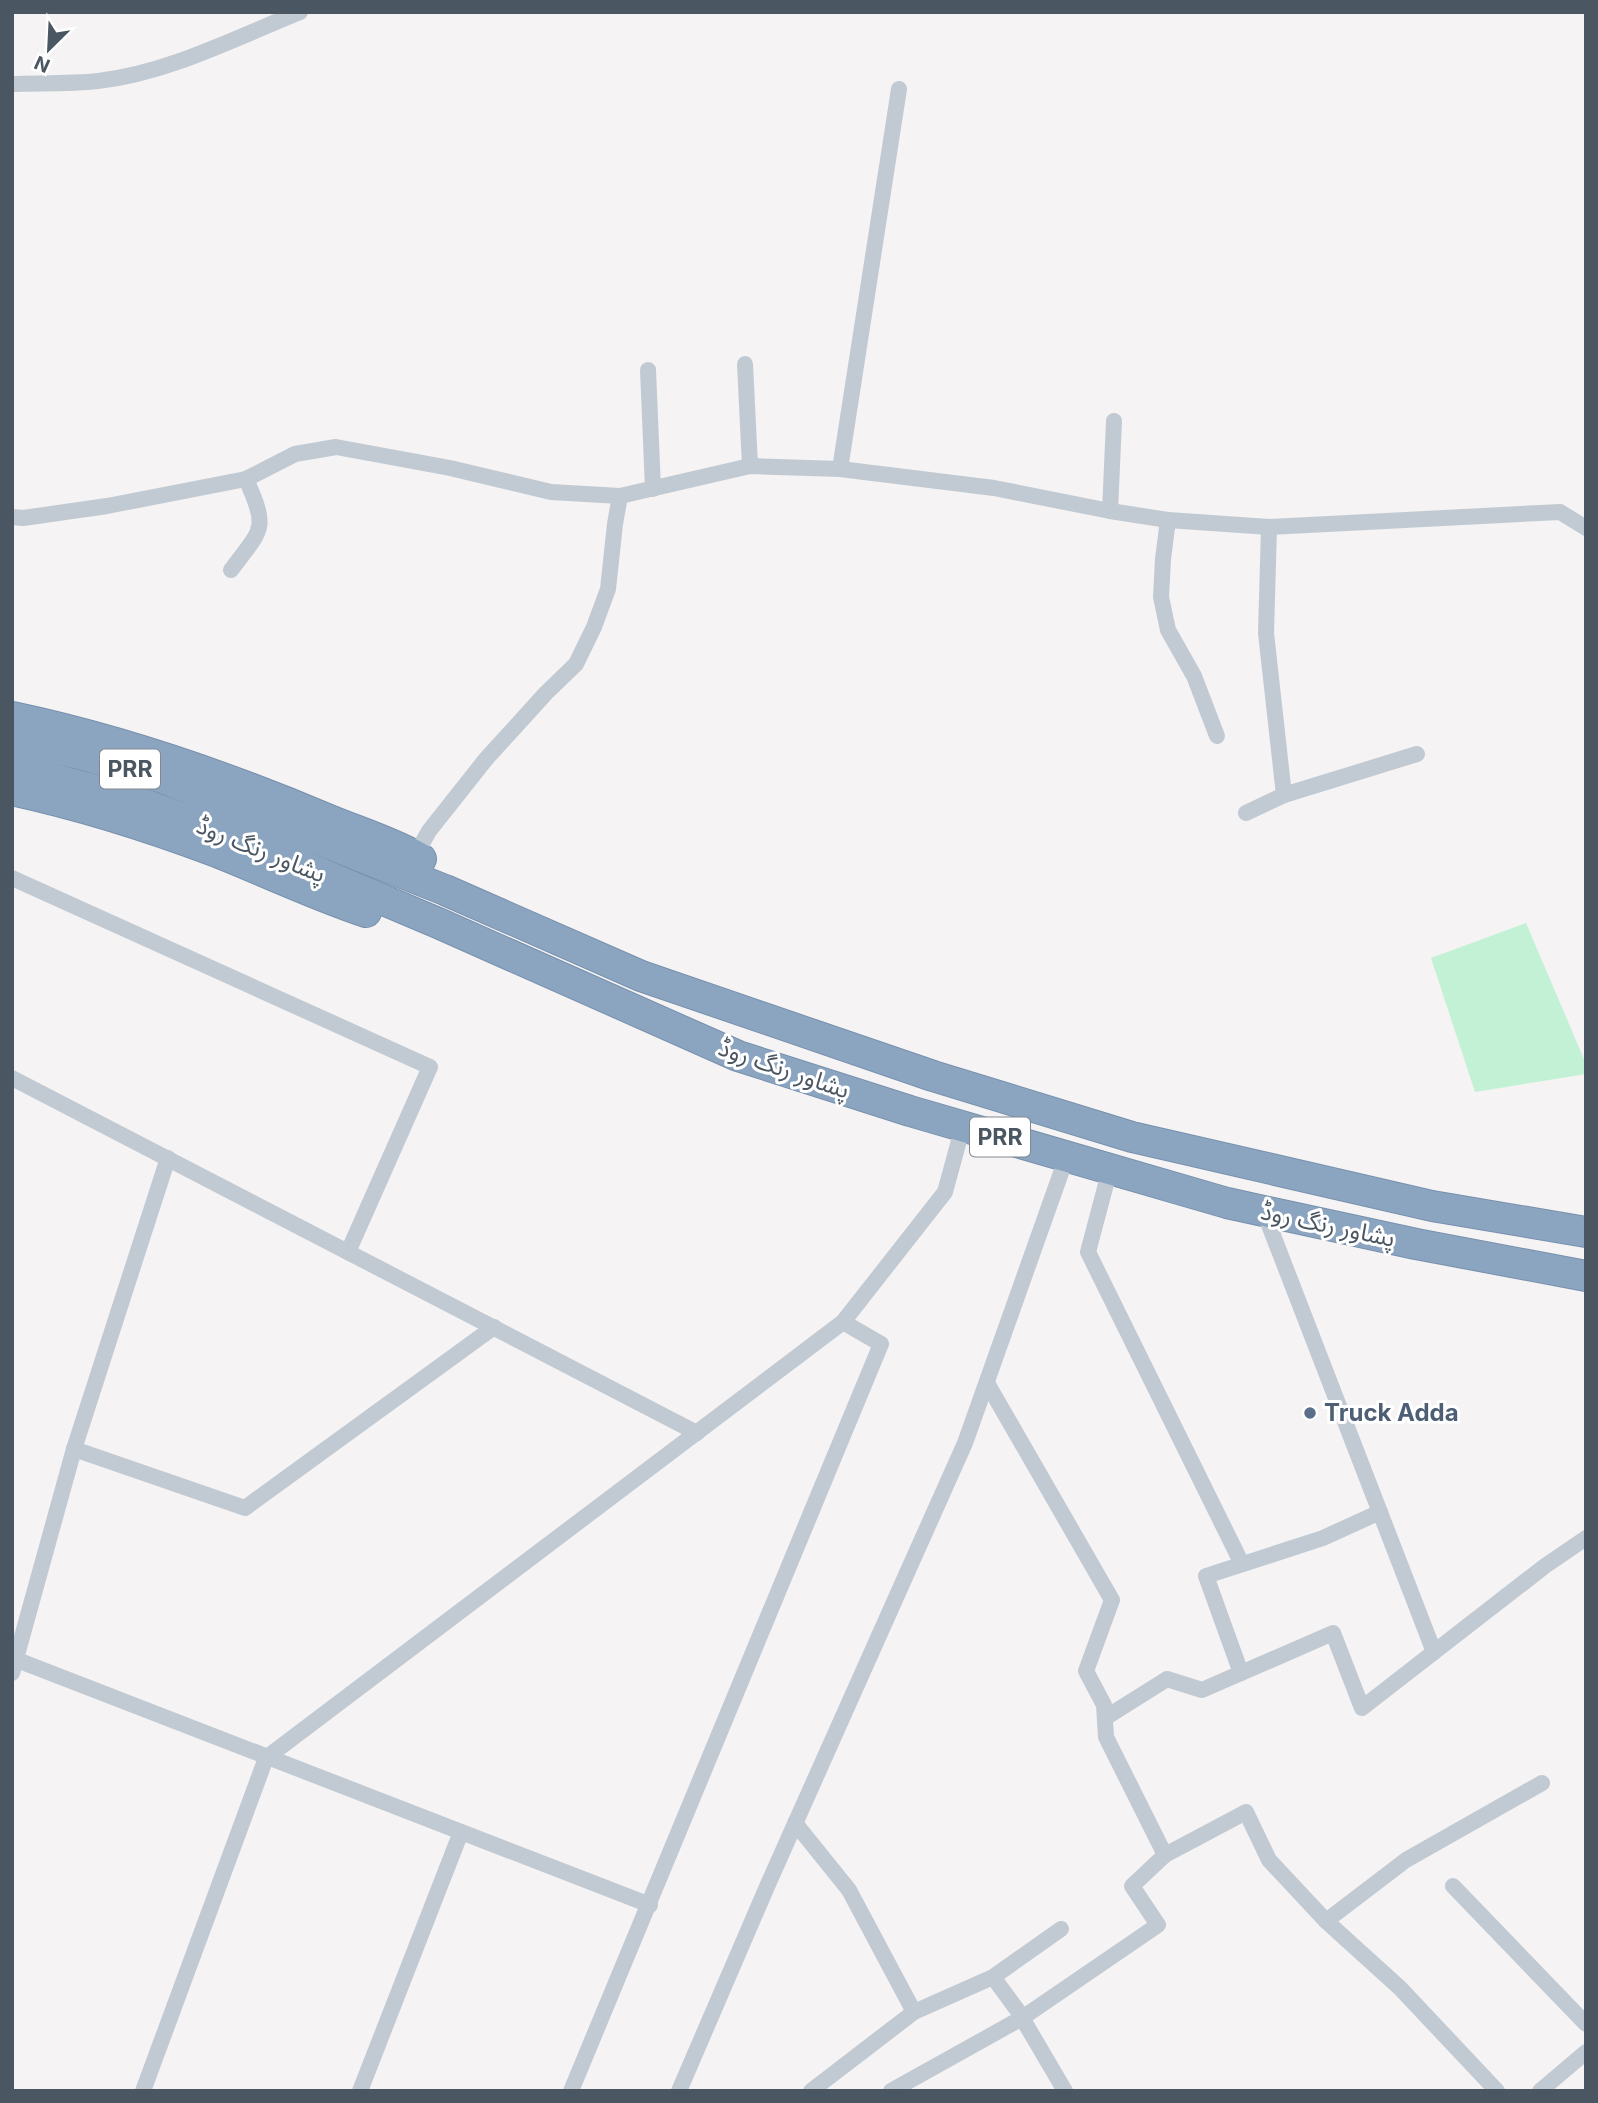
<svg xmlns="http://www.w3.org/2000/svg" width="1598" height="2103" font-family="Inter,'Noto Sans Arabic',sans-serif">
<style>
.green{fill:#c3f1d5}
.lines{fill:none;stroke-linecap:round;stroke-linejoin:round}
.highway-casing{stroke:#7690ad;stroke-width:32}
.street{stroke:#c1cad2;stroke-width:16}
.highway{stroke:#8ba5c1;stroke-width:30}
.service-dot{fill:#5c6f8a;stroke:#fff;stroke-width:2.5}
.labels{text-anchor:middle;stroke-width:6;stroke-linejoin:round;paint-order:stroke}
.shield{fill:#fff;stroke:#808990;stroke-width:2}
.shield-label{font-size:23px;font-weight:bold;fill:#4a5661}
.street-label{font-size:24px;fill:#4a5661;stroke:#fff}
.service-label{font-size:24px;font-weight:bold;fill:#4e5e75;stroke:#fff;text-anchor:start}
</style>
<rect width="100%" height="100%" fill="#f5f3f3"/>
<polygon class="green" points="1526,923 1586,1064 1586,1074 1475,1092 1431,958"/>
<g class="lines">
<g class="highway-casing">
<g id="highway">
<path d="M 12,717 C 121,740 225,776 327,819 C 358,832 392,842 421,859"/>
<polyline points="12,740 80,754 163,778 445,890 641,976 933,1076 1132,1137 1432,1206 1586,1232"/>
<polyline points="12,768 133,800 230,835 438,923 738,1056 910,1111 1227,1203 1416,1244 1586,1276"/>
<path d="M 12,790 C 81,805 151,827 217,852 C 267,872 315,895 366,912"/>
</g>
</g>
<g class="street">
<path d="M 12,84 C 40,83 70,84 98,81 C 168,73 235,38 300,12"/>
<polyline points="745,364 750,466"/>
<polyline points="648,370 653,489"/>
<polyline points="840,469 899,89"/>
<polyline points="1110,511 1114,421"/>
<polyline points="12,517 23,518 107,506 246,479 295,454 336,447 450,468 551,492 620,496 750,466 840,469 994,488 1110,511 1168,520 1269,527 1560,512 1586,528"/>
<polyline points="1168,520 1163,559 1161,597 1168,630 1194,676 1217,736"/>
<polyline points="1269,527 1266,633 1284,795 1417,754"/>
<path d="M 231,570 C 262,528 269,531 246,479"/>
<polyline points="1246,813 1284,795"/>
<polyline points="415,856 429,831 486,759 546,693 576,664 594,627 608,589 615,524 620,496"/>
<polyline points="12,878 430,1067 348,1252"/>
<polyline points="12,1078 697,1433"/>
<polyline points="1110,1169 1088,1252 1242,1564"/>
<polyline points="1264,1212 1434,1652"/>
<polyline points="843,1322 945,1192 963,1126"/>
<polyline points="987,1383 1112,1600 1086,1671 1104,1705 1106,1737 1165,1855 1246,1812 1269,1860 1326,1921 1400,1988 1497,2091"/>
<polyline points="74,1449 245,1508 494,1327"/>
<polyline points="12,1658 650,1905"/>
<polyline points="12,1673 74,1449 168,1158"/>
<polyline points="1241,1673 1206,1576 1323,1538 1380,1512"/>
<polyline points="1105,1718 1167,1679 1202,1690 1333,1633 1362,1708 1545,1566 1586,1538"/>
<polyline points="795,1823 849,1890 914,2012 993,1977 1061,1929"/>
<polyline points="1453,1886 1586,2024"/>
<polyline points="1326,1921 1406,1860 1542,1783"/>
<polyline points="993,1977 1018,2011 1065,2091"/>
<polyline points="143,2091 266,1758 843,1322 881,1344 571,2091"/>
<polyline points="360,2091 461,1832"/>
<polyline points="679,2091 769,1882 965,1443 1067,1156"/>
<polyline points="811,2091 914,2012"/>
<polyline points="891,2091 1022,2018 1158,1925 1132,1886 1165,1855"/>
<polyline points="1540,2091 1586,2052"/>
</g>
<use href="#highway" class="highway"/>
</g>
<circle class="service-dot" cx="1310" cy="1413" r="7"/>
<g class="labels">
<g class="shield">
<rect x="100" y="749.5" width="60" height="39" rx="5"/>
<rect x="970" y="1117.5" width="60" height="39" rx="5"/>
</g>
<g class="shield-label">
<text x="130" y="777">PRR</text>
<text x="1000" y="1145">PRR</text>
</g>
<g class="street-label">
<text transform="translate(261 850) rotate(22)" y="8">پشاور رنگ روڈ</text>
<text transform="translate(784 1069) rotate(19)" y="8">پشاور رنگ روڈ</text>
<text transform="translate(1328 1225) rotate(12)" y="8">پشاور رنگ روڈ</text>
</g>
<g class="service-label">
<text x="1324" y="1421">Truck Adda</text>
</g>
</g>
<rect width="1598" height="2103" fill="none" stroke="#4a5661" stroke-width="28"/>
<g transform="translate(49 49) rotate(204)" stroke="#ffffff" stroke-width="5" paint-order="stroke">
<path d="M0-5L12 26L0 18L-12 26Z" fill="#4a5661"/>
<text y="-10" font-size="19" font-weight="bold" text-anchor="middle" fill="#4a5661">N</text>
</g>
</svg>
